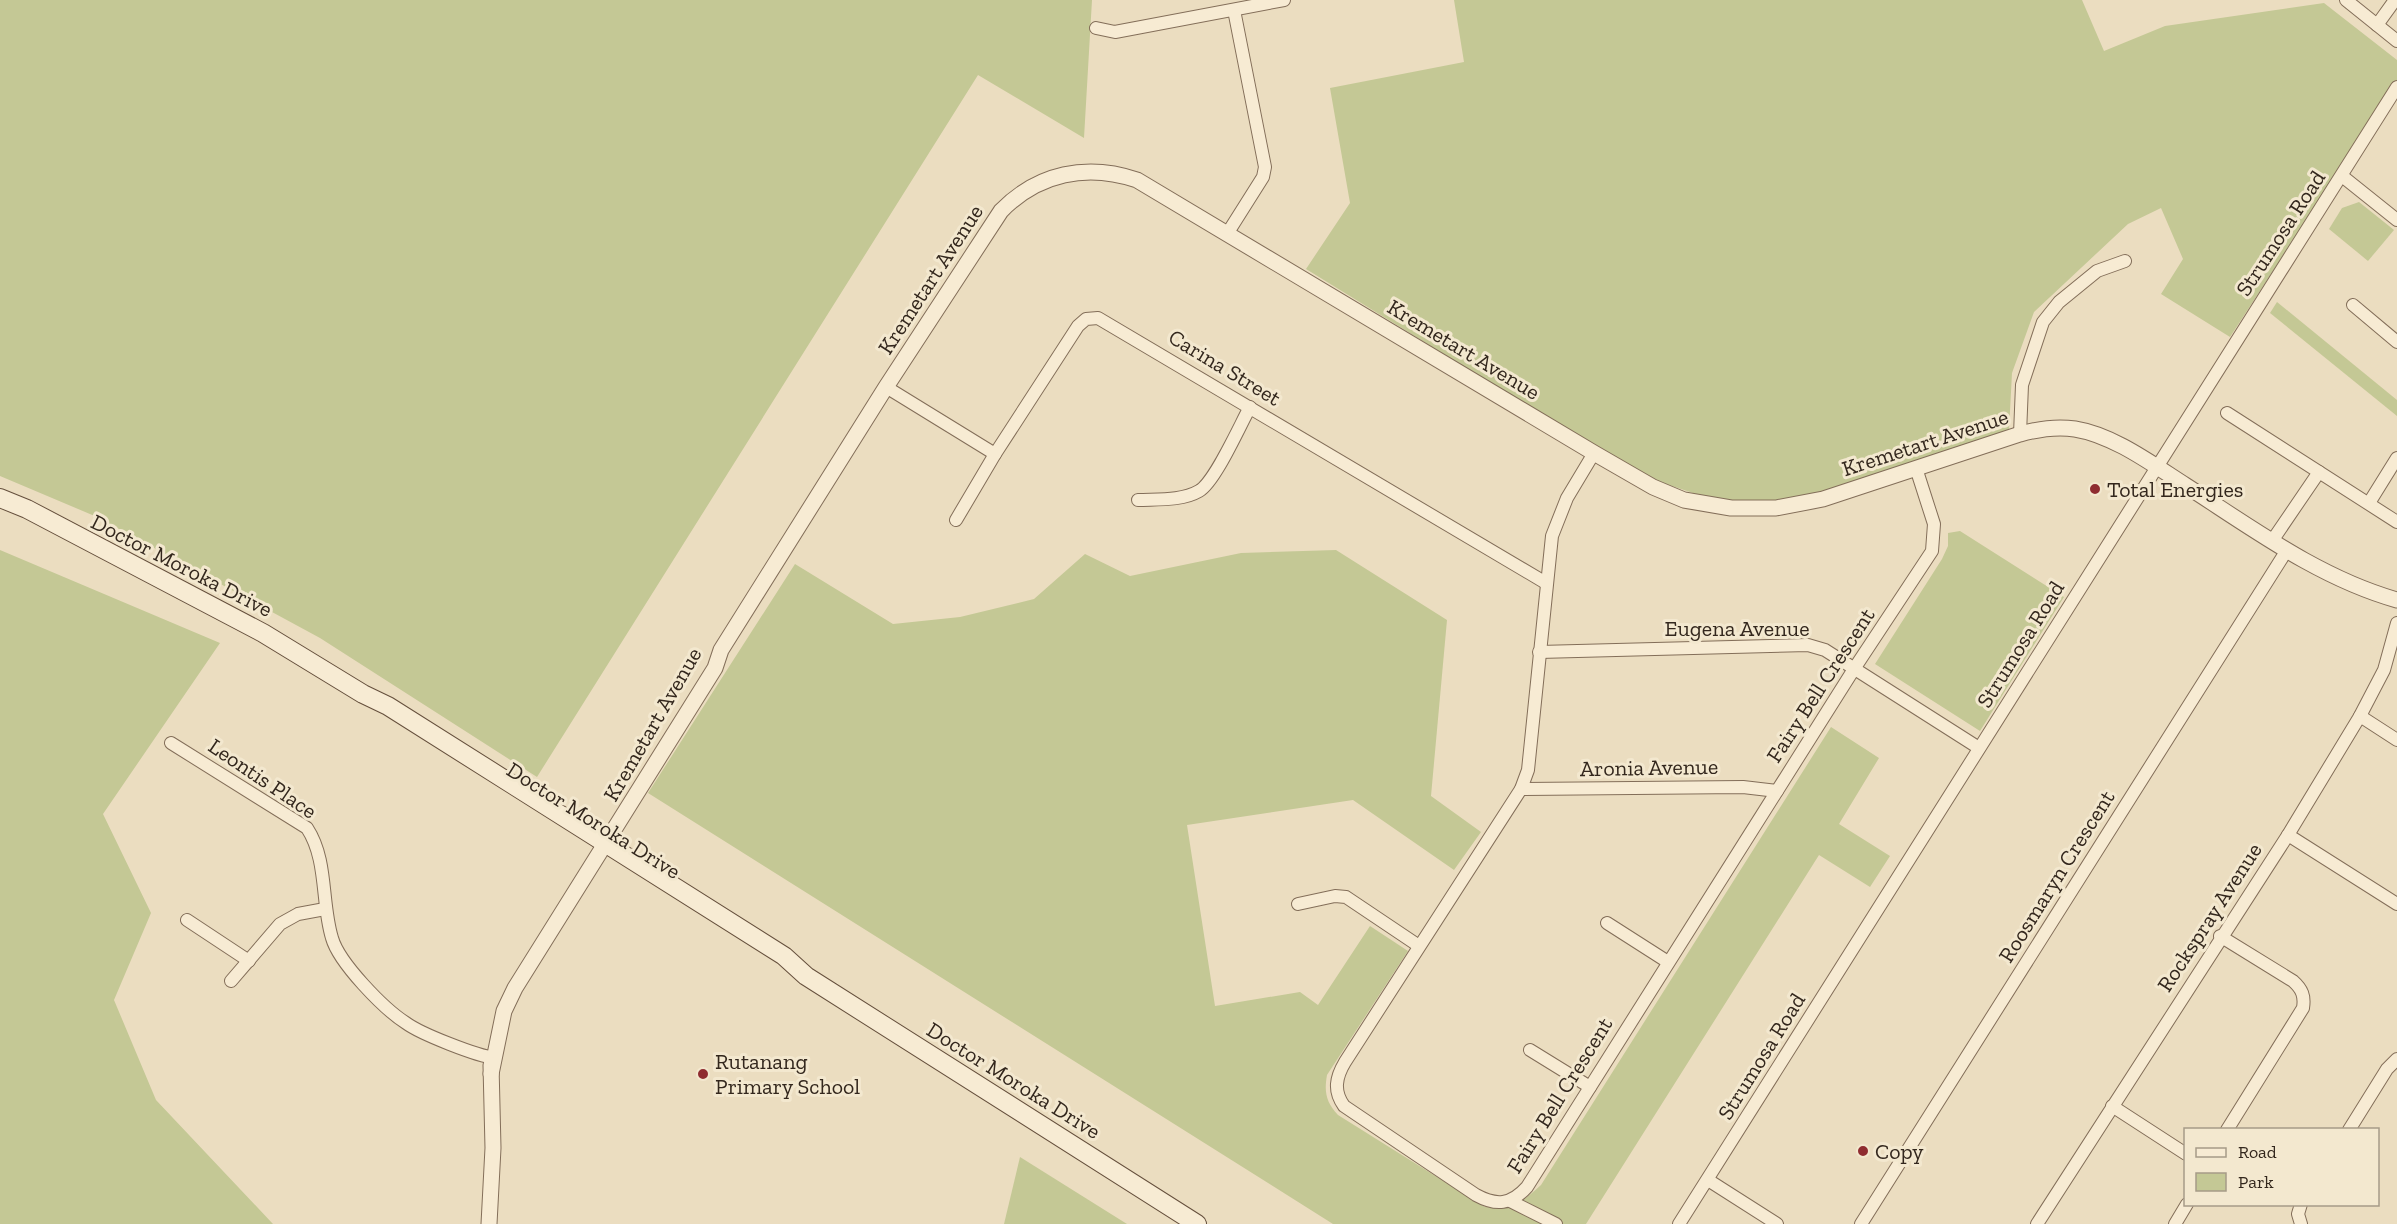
<svg xmlns="http://www.w3.org/2000/svg" width="2397" height="1224" font-family="'Zilla Slab',serif">
<style>
.green{fill:#c4c895}
.lines{fill:none;stroke-linecap:round;stroke-linejoin:round}
.minor-casing{stroke:#836e59;stroke-width:14}
.tertiary-casing{stroke:#836e59;stroke-width:17}
.secondary-casing{stroke:#654f3c;stroke-width:20}
.minor{stroke:#f7ebd3;stroke-width:12}
.tertiary{stroke:#f7ebd3;stroke-width:15}
.secondary{stroke:#f7ebd3;stroke-width:18}
.poi-dot{fill:#8f2c30;stroke:#f3e8cf;stroke-width:2}
.labels{text-anchor:middle;stroke-width:6;stroke-linejoin:round;paint-order:stroke}
.street-label{font-size:22px;fill:#33271d;stroke:#f3e8cf}
.poi-label{font-size:22px;fill:#33271d;stroke:#f3e8cf;text-anchor:start}
</style>
<rect width="100%" height="100%" fill="#ebddc0"/>
<g class="green">
<polygon points="0,0 1092,0 1084,138 978,75 537,777 320,638 97,517 0,476"/>
<polygon points="1454,0 2082,0 2104,51 2165,26 2324,3 2397,60 2397,80 2230,337 2161,294 2183,259 2161,208 2128,224 2034,312 2012,373 2009,430 1792,501 1730,501 1708,498 1657,481 1596,448 1306,269 1350,203 1330,88 1464,62"/>
<polygon points="2359,202 2394,230 2368,261 2329,229 2342,208"/>
<polygon points="2277,302 2397,400 2397,416 2270,313"/>
<polygon points="1960,531 2064,597 1980,731 1875,664 1942,559 1948,546 1948,533"/>
<polygon points="0,550 220,643 103,814 151,913 114,1000 156,1100 273,1224 0,1224"/>
<path d="M 1336,550 L 1447,620 L 1431,796 L 1481,832 L 1454,870 L 1353,800 L 1187,825 L 1215,1006 L 1300,992 L 1318,1005 L 1370,926 L 1408,951 L 1327,1075 C 1324,1092 1326,1102 1338,1115 L 1485,1207 C 1513,1209 1521,1203 1541,1185 L 1831,727 L 1879,758 L 1839,824 L 1890,856 L 1870,887 L 1819,855 L 1586,1224 L 1333,1224 L 648,793 L 795,564 L 893,624 L 960,617 L 1034,599 L 1085,554 L 1130,576 L 1241,553 Z"/>
<polygon points="1020,1157 1127,1224 1004,1224"/>
</g>
<g class="lines">
<g class="minor-casing">
<g id="minor">
<polyline points="2346,0 2397,41"/>
<polyline points="2377,25 2395,0"/>
<polyline points="1096,28 1115,32 1284,0"/>
<polyline points="2342,176 2397,220"/>
<polyline points="1227,234 1263,177 1265,167 1234,10"/>
<polyline points="2353,305 2397,342"/>
<polyline points="886,387 995,454"/>
<polyline points="2227,413 2397,522"/>
<polyline points="2020,434 2022,385 2043,322 2059,302 2097,271 2125,261"/>
<path d="M 1594,453 L 1567,498 L 1552,536 L 1528,770 L 1521,789 L 1345,1062 C 1336,1077 1333,1091 1344,1106 L 1476,1195 C 1496,1206 1511,1205 1527,1187 L 1854,669 L 1932,551 L 1934,524 L 1916,468"/>
<path d="M 1138,500 C 1157,499 1182,501 1199,491 C 1215,482 1240,425 1250,407"/>
<polyline points="2369,503 2397,458"/>
<polyline points="956,520 995,454 1078,326 1086,319 1098,318 1546,583"/>
<polyline points="2272,541 2319,472"/>
<polyline points="1539,652 1808,645 1825,650 1979,748"/>
<polyline points="2360,716 2397,740"/>
<path d="M 171,743 L 307,828 C 328,860 321,902 332,938 C 339,963 384,1009 406,1023 C 421,1034 477,1056 495,1058"/>
<polyline points="1521,789 1743,787 1777,791"/>
<polyline points="2288,835 2397,904"/>
<polyline points="1298,904 1335,896 1346,897 1419,946"/>
<polyline points="187,920 249,961"/>
<polyline points="1607,923 1668,962"/>
<path d="M 2220,936 L 2293,981 C 2302,989 2305,996 2303,1008 L 2227,1130"/>
<polyline points="231,981 280,924 298,914 325,909"/>
<polyline points="1530,1050 1590,1087"/>
<polyline points="2112,1106 2186,1154"/>
<polyline points="2349,1130 2387,1069 2397,1059"/>
<polyline points="1708,1180 1777,1224"/>
<polyline points="1510,1201 1556,1224"/>
<polyline points="1679,1224 2397,87"/>
<polyline points="1861,1224 2287,550"/>
<polyline points="2037,1224 2288,835 2360,716 2384,670 2397,623"/>
<polyline points="2175,1224 2187,1204"/>
<polyline points="2301,1224 2298,1214 2301,1204"/>
</g>
</g>
<g class="tertiary-casing">
<g id="tertiary">
<path d="M 491,1074 L 504,1011 L 515,988 L 715,668 L 721,650 L 886,387 L 1001,211 C 1038,173 1087,163 1137,180 L 1594,453 L 1653,487 L 1684,500 L 1731,508 L 1776,508 L 1823,499 L 2020,434 C 2038,429 2056,426 2075,429 C 2113,435 2152,464 2185,485 C 2252,528 2319,578 2397,600"/>
<polyline points="489,1224 493,1148 491,1065"/>
</g>
</g>
<g class="secondary-casing">
<polyline id="secondary" points="0,498 27,509 263,633 363,694 388,706 784,956 806,976 1197,1224"/>
</g>
<use href="#minor" class="minor"/>
<use href="#tertiary" class="tertiary"/>
<use href="#secondary" class="secondary"/>
</g>
<g class="poi-dot">
<circle cx="2095" cy="489" r="6"/>
<circle cx="703" cy="1074" r="6"/>
<circle cx="1863" cy="1151" r="6"/>
</g>
<g class="labels">
<g class="street-label">
<text transform="translate(2280 233) rotate(-57)" y="8">Strumosa Road</text>
<text transform="translate(930 279) rotate(-57)" y="8">Kremetart Avenue</text>
<text transform="translate(1464 349) rotate(31)" y="8">Kremetart Avenue</text>
<text transform="translate(1225 367) rotate(31)" y="8">Carina Street</text>
<text transform="translate(1925 442) rotate(-18)" y="8">Kremetart Avenue</text>
<text transform="translate(182 565) rotate(27)" y="8">Doctor Moroka Drive</text>
<text x="1737" y="636">Eugena Avenue</text>
<text transform="translate(2020 644) rotate(-58)" y="8">Strumosa Road</text>
<text transform="translate(1820 685) rotate(-57)" y="8">Fairy Bell Crescent</text>
<text transform="translate(652 724) rotate(-60)" y="8">Kremetart Avenue</text>
<text transform="translate(1649 767) rotate(-1)" y="8">Aronia Avenue</text>
<text transform="translate(263 778) rotate(34)" y="8">Leontis Place</text>
<text transform="translate(594 820) rotate(32)" y="8">Doctor Moroka Drive</text>
<text transform="translate(2056 876) rotate(-58)" y="8">Roosmaryn Crescent</text>
<text transform="translate(2209 917) rotate(-57)" y="8">Rockspray Avenue</text>
<text transform="translate(1761 1056) rotate(-58)" y="8">Strumosa Road</text>
<text transform="translate(1014 1080) rotate(32)" y="8">Doctor Moroka Drive</text>
<text transform="translate(1559 1095) rotate(-58)" y="8">Fairy Bell Crescent</text>
</g>
<g class="poi-label">
<text x="2107" y="497">Total Energies</text>
<text x="715" y="1069">Rutanang<tspan x="715" dy="25">Primary School</tspan></text>
<text x="1875" y="1159">Copy</text>
</g>
</g>
<rect x="2184" y="1128" width="195" height="78" fill="#f3e8cf" stroke="#a69b88" stroke-width="1.5"/>
<rect x="2196" y="1148" width="30" height="9" fill="#f7ebd3" stroke="#a69b88" stroke-width="1.5"/>
<text x="2238" y="1158" font-size="18" fill="#33271d">Road</text>
<rect x="2196" y="1173" width="30" height="18" fill="#c4c895" stroke="#a69b88" stroke-width="1.5"/>
<text x="2238" y="1188" font-size="18" fill="#33271d">Park</text>
</svg>
